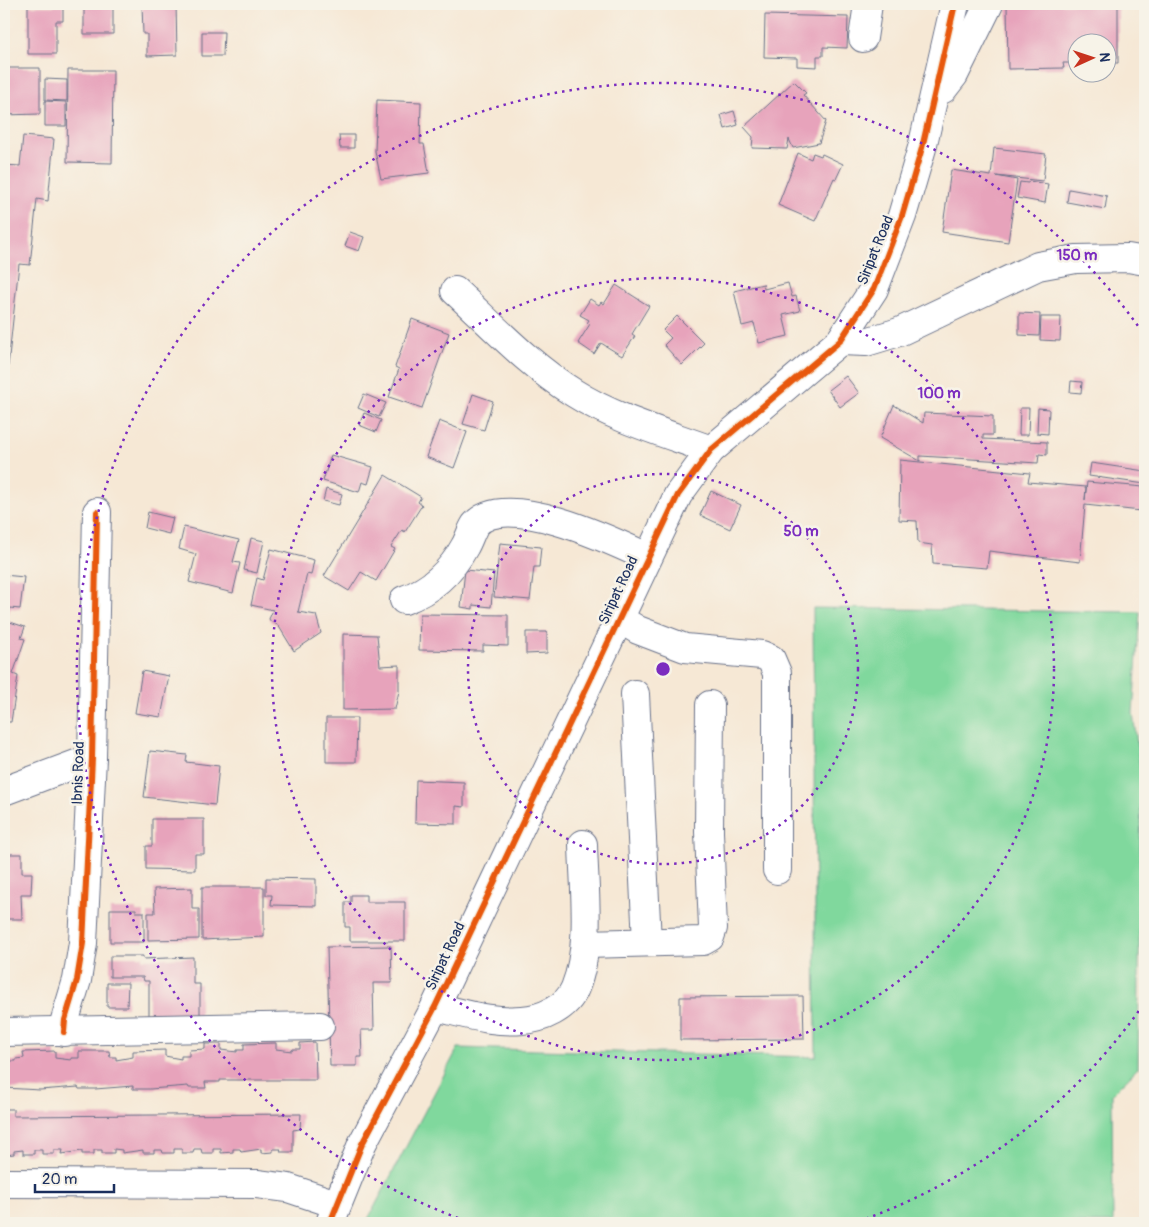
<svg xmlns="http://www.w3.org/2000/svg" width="1149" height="1227" font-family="Pangolin,sans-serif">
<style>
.green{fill:#80d89d;stroke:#4e847e}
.building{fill:#e7a3bb}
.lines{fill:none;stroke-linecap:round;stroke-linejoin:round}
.minor-casing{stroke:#687088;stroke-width:30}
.minor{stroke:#fff;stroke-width:28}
.cycleway-casing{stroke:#f7f3e8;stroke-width:9}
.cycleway{stroke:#e8590c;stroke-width:6}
.ring{fill:none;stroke:#7b2cbf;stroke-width:2.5;stroke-dasharray:2.5 5}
.labels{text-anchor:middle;stroke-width:5;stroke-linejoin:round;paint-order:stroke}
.street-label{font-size:15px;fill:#1b2f5e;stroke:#f7f3e8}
.centre{fill:#7b2cbf;stroke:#f7f3e8;stroke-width:2.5}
.ring-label{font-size:15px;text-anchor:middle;font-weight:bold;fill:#7b2cbf;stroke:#f7f3e8;stroke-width:5;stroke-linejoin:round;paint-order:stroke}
</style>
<rect width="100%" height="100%" fill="#f7f3e8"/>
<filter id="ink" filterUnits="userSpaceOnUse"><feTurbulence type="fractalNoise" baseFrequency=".02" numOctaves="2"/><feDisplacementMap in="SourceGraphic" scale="10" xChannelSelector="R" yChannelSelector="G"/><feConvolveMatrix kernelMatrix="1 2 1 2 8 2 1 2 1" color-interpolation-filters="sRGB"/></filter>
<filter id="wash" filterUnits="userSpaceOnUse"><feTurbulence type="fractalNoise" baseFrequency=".0096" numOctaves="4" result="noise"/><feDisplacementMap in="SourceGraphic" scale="20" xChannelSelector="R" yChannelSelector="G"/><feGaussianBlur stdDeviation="1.12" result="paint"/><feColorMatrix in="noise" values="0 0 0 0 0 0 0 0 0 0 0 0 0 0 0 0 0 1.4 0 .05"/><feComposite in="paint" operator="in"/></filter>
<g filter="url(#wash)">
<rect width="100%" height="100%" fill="#f6e8d5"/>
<polygon class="green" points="813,608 1140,612 1133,713 1141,775 1138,1068 1112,1094 1113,1223 366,1223 458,1048 816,1057"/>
<g id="blocks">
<g class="building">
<polygon points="84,4 124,4 124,7 113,7 113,34 84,34"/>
<polygon points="142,4 176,4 177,55 147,56 147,34 143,34"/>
<polygon points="1007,4 1118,4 1118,63 1106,63 1106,42 1076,42 1076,63 1063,63 1064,68 1008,69"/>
<polygon points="28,6 63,6 63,21 56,21 56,54 28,54"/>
<polygon points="765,15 848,17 847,48 823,47 823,56 817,56 817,67 797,66 797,58 764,57"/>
<polygon points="202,32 224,32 223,56 202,56"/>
<polygon points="4,68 40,68 40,114 4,115"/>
<polygon points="68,70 113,70 112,163 67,162"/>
<polygon points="45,79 67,80 67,101 45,100"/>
<polygon points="794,81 806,93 803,95 826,121 819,143 793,148 789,139 787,149 752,148 753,137 744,127"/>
<polygon points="377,100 421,102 420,144 424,144 429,173 381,179 375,151"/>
<polygon points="45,101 66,102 66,126 45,126"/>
<polygon points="734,111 738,125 725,129 721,115"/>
<polygon points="339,135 354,135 354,148 340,148"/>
<polygon points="23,136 54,139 48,201 37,199 30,265 19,264 4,403 4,165 20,166"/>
<polygon points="994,148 1046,154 1043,181 996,176 1017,180 1008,242 942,232 951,170 991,176"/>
<polygon points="798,153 811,159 813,153 821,156 822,154 843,164 836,179 834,178 815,221 778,205"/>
<polygon points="1029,181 1048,184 1045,203 1017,198 1020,182 1028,183"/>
<polygon points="1069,189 1107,196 1105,209 1067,202"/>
<polygon points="350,232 364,237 359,251 345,246"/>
<polygon points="788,283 792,297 796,296 800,311 783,315 788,336 759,343 754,323 742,326 734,291 763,284 764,289"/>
<polygon points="616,285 649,306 632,334 635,336 622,356 601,343 594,354 578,343 590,324 587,323 589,320 580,315 590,299 599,305 601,302 604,304"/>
<polygon points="1019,313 1040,314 1039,336 1019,335"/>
<polygon points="677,316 704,343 682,365 664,345 671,338 663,330"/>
<polygon points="1041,317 1061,317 1060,341 1040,340"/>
<polygon points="412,319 449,333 422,408 389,397 399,369 395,367"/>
<polygon points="846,376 859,393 840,407 828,390"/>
<polygon points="1071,381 1082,382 1081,393 1070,392"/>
<polygon points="364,394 386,403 379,417 358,408"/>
<polygon points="473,394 493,401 484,430 463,424"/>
<polygon points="894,405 923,423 924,413 993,416 993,435 983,435 983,439 1047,442 1047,455 1039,454 1038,463 920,456 920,461 880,438"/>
<polygon points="1020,408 1029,408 1028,435 1019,435"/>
<polygon points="1038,408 1049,409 1048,434 1037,433"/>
<polygon points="364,413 381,420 376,432 359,425"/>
<polygon points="439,421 467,432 454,468 426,457"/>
<polygon points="331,455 373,467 368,484 362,482 359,492 323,481"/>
<polygon points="900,460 1030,473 1028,482 1086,487 1085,500 1087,482 1144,487 1141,511 1085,505 1080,562 989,551 987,568 933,564 932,545 918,543 917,521 899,520"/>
<polygon points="1091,463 1145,471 1145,484 1089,476"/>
<polygon points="385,475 421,497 418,502 422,505 405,532 402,530 391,547 395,549 376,581 361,572 349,591 324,576"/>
<polygon points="326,489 342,494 339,505 323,501"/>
<polygon points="711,491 741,505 730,529 700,515"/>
<polygon points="148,512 173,518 169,534 145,528"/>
<polygon points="184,527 239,540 233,562 240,563 233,593 189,582 196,554 179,549"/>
<polygon points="251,538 264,541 257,573 244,570"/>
<polygon points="500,543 541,547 539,567 534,567 530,600 494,597"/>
<polygon points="271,549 314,560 311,575 307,574 298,612 316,615 321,633 294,651 278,625 271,622 269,619 273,610 251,605 257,578 263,580"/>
<polygon points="465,570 494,573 491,607 473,605 473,609 461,607"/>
<polygon points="4,575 24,577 20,609 10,608 9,613 4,612"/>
<polygon points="420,614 508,615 508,646 483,645 483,651 419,650"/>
<polygon points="4,620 25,627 21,638 25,639 13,674 18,676 11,722 4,722"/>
<polygon points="526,632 547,632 547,653 526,654"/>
<polygon points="343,634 377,635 380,666 399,665 399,691 395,709 343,710"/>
<polygon points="142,671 169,676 161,717 135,713"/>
<polygon points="326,718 357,718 356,762 326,762"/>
<polygon points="150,751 187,755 186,762 219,766 215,805 144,797"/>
<polygon points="416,780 464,782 464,807 456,806 456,824 415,823"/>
<polygon points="152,819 204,819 204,854 195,854 195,870 146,869 146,846 152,846"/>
<polygon points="4,854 22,854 22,873 32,873 31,894 21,894 22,919 4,919"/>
<polygon points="266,878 316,879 316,906 271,905 272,895 266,895"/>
<polygon points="202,887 264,887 264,937 202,940"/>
<polygon points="192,888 192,909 199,909 199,939 148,940 148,913 155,913 154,889"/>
<polygon points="351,895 366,895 366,902 405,902 405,941 350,941 350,927 345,927 345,902 351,902"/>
<polygon points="110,909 136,909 136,912 144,912 144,942 110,942"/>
<polygon points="391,946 392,983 373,983 374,1030 361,1030 362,1057 357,1057 357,1066 330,1066 327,947"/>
<polygon points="110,956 143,956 143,959 193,957 193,984 200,984 200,1016 149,1017 149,981 144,981 143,977 110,977"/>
<polygon points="107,983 128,983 127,1007 107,1007"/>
<polygon points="803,996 804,1039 680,1040 680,997"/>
<polygon points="315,1042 316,1080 220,1080 220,1082 205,1082 206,1088 189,1088 188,1086 150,1089 133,1089 133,1086 95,1089 79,1089 78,1087 40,1090 4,1088 4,1058 6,1058 6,1061 16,1061 16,1059 24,1058 23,1052 55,1051 55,1058 71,1060 71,1058 79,1058 79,1051 109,1051 110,1057 116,1057 116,1060 133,1057 133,1051 165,1050 165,1056 181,1059 181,1056 189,1056 189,1050 205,1049 205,1044 221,1044 221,1050 237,1052 237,1050 244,1050 244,1044 276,1043 276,1049 292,1051 293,1049 300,1049 300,1043"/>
<polygon points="4,1109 13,1109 13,1116 301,1114 300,1129 293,1130 293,1152 280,1152 281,1149 273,1149 273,1152 261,1153 261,1149 241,1152 240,1149 233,1149 233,1152 221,1153 221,1149 213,1149 213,1153 202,1153 201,1149 194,1149 193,1153 182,1153 182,1149 174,1149 174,1153 163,1153 162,1150 154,1150 154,1153 143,1153 143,1150 122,1153 122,1150 114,1149 114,1153 102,1153 102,1150 94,1150 94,1154 82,1154 82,1151 62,1154 63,1150 54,1150 54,1154 42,1154 42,1150 34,1150 34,1154 23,1154 23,1150 14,1151 14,1154 4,1155"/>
</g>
</g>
</g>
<g filter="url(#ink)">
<use href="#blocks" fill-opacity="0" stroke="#687088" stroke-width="1"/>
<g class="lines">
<g class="minor-casing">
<g id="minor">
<polyline points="863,38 868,4"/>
<polyline points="943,89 954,75 989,4"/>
<path d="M 455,291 C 493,326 530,366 574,393 C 615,419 665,433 711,450"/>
<polyline points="840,341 866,342 899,332 1038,266 1076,259 1128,258 1145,261"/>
<path d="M 404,600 C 432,590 451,572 465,546 C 469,539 471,531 475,525 C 504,489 613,541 647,557"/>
<polyline points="618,618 638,630 685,648 762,655 771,659 777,673 777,870"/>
<polyline points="635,694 647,942"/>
<polyline points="4,791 92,758"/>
<polyline points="585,944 703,941 710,937 713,928 709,832 710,705"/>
<path d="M 435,1007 C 463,1013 493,1023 522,1020 C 542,1019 567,1008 575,988 C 592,946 584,888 583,844"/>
<polyline points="4,1032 320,1026"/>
<polyline points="64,1032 65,1020 77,980 83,943 92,758 97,512"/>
<polyline points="4,1183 257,1184 288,1188 336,1204"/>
<polyline points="330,1223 362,1144 435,1007 678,495 711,450 840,341 874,289 902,216 922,148 955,4"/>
</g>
</g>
<use href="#minor" class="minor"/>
<g class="cycleway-casing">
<g id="cycleway">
<polyline points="64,1032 65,1020 77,980 83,943 92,758 97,512"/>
<polyline points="330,1223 362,1144 435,1007 678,495 711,450 840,341 874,289 902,216 922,148 955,4"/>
</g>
</g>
<use href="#cycleway" class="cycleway"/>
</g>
</g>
<g class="ring">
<circle cx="663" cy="669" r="195"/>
<circle cx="663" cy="669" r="391"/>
<path d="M1143 1005A586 586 0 0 1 854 1223M472 1223A586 586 0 1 1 1143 333"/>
</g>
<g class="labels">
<g class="street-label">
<text transform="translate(875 250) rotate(-68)" y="5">Siripat Road</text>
<text transform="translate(618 590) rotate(-65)" y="5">Siripat Road</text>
<text transform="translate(78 773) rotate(-88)" y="5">Ibnis Road</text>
<text transform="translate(445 956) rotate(-65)" y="5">Siripat Road</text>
</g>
</g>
<circle cx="663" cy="669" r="8" class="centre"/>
<g class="ring-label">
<text x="1077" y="260">150 m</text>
<text x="939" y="398">100 m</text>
<text x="801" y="536">50 m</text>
</g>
<rect width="1149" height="1227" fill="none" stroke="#f7f3e8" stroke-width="20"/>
<g transform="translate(1092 58) rotate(87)"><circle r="24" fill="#f7f3e8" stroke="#9fa5b1"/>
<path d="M0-4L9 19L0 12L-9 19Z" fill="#c8321e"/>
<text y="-8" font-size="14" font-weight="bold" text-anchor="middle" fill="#1b2f5e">N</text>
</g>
<path d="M35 1184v8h79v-8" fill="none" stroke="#1b2f5e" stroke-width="2.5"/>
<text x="42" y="1184" font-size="15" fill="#1b2f5e" stroke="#f7f3e8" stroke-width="4" paint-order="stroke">20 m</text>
</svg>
